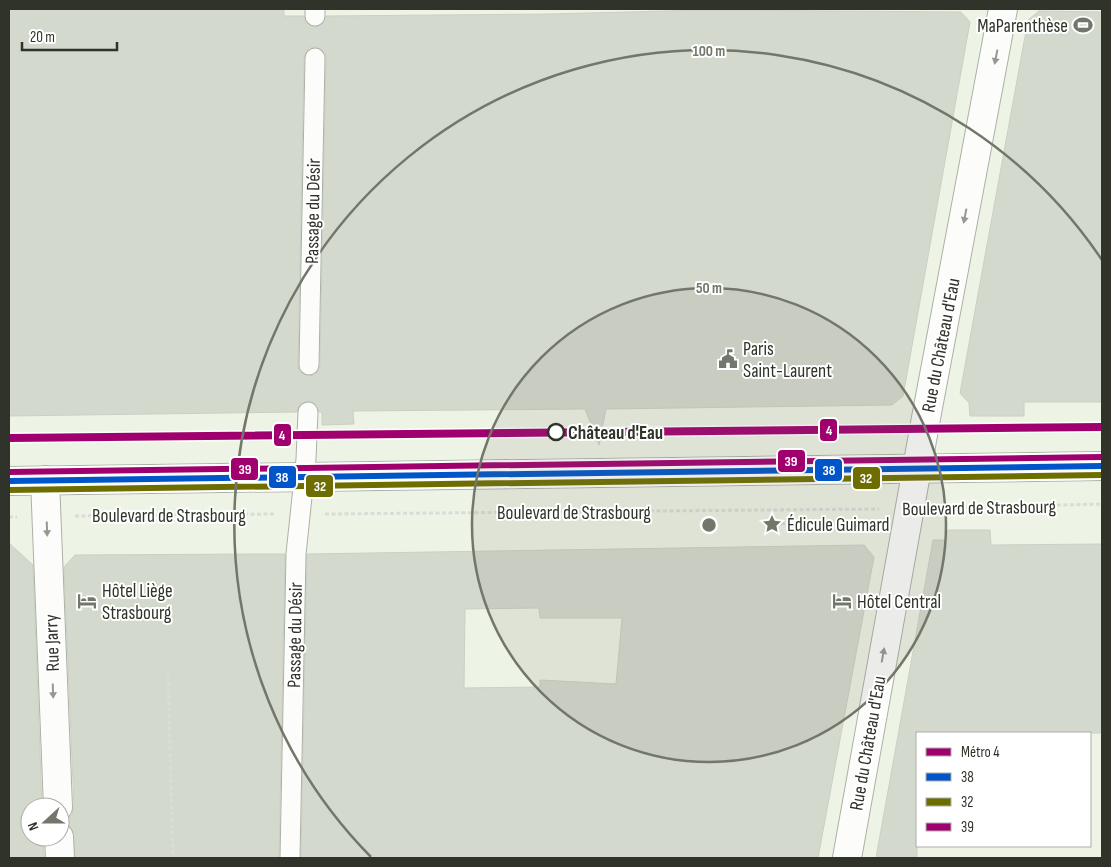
<svg xmlns="http://www.w3.org/2000/svg" width="1111" height="867" font-family="'Sofia Sans Condensed',sans-serif">
<style>
.building{fill:#d4d9cd;stroke:#cbd0c4;fill-rule:evenodd}
.lines{fill:none;stroke-linecap:round;stroke-linejoin:round}
.service-casing{stroke:#acb1a6;stroke-width:21}
.minor-casing{stroke:#acb1a6;stroke-width:30}
.primary-casing{stroke:#acb1a6;stroke-width:30}
.path{stroke:#dadcd7;stroke-width:3;stroke-dasharray:4 2.5;stroke-linecap:butt}
.service{stroke:#fcfdfb;stroke-width:19}
.minor{stroke:#fcfdfb;stroke-width:28}
.primary{stroke:#fcfdfb;stroke-width:28}
.bus-1-casing{stroke:#fff;stroke-width:10}
.bus-2-casing{stroke:#fff;stroke-width:10}
.bus-3-casing{stroke:#fff;stroke-width:10}
.bus-1{stroke:#0055c8;stroke-width:6}
.bus-2{stroke:#6e6e00;stroke-width:6}
.bus-3{stroke:#a0006e;stroke-width:6}
.metro-1-casing{stroke:#fff;stroke-width:11}
.metro-1{stroke:#a0006e;stroke-width:8}
.oneway{fill:#969892}
.ring{fill:none;stroke:#72766b;stroke-width:2.5}
.stop-dot{fill:#fff;stroke:#2f3329;stroke-width:2.5}
.labels{text-anchor:middle;stroke-width:4;stroke-linejoin:round;paint-order:stroke}
.poi-label{font-size:19px;fill:#2f3329;stroke:#fff;text-anchor:start}
.street-label{font-size:19px;fill:#2f3329;stroke:#fff}
.stop-label{font-size:19px;font-weight:bold;fill:#2f3329;stroke:#fff;text-anchor:start}
.centre{fill:#72766b;stroke:#fff;stroke-width:2.5}
.ring-label{font-size:15px;text-anchor:middle;font-weight:bold;fill:#72766b;stroke:#fff;stroke-width:4;stroke-linejoin:round;paint-order:stroke}
.line-badge{stroke:#fff;stroke-width:2}
.badge-label{font-size:14px;text-anchor:middle;font-weight:bold;fill:#fff}
</style>
<rect width="100%" height="100%" fill="#edf3e5"/>
<g class="building">
<path d="M 9,9 L 284,9 L 284,16 L 304,16 L 306,22 L 315,27 L 321,25 L 326,16 L 549,14 L 705,10 L 961,12 L 970,22 L 903,396 L 892,405 L 606,409 L 599,445 L 585,409 L 353,411 L 354,424 L 322,425 L 322,412 L 319,412 L 314,403 L 308,401 L 299,406 L 297,412 L 9,416 ZM 316,47 L 325,52 L 326,58 L 320,365 L 315,375 L 308,376 L 299,371 L 298,365 L 304,58 L 309,48 Z"/>
<polygon points="1039,11 1102,12 1102,402 1024,402 1024,416 970,416 969,403 960,393 1028,20"/>
<polygon points="947,530 990,530 991,545 1102,544 1102,733 917,733 917,858 876,858 933,540 947,540"/>
<polygon points="9,543 33,565 42,807 30,807 30,837 43,837 44,858 9,858"/>
<path d="M 864,545 L 874,557 L 818,858 L 301,858 L 307,554 ZM 539,608 L 540,618 L 622,618 L 616,684 L 540,680 L 540,687 L 464,688 L 465,609 Z"/>
<polygon points="256,554 285,554 279,858 75,858 72,829 61,822 72,815 74,806 64,567 75,555"/>
</g>
<g class="lines">
<g class="service-casing">
<g id="service">
<polyline points="315,9 315,16"/>
<polyline points="309,365 315,58"/>
<polyline points="290,858 296,554 306,459 308,412"/>
</g>
</g>
<g class="minor-casing">
<g id="minor">
<polyline points="45,480 58,807"/>
<polyline points="59,837 60,858"/>
<polyline points="847,858 926,418 1003,9"/>
</g>
</g>
<g class="primary-casing">
<polyline id="primary" points="9,481 1102,466"/>
</g>
<g class="path">
<polyline points="756,435 778,433"/>
<polyline points="940,508 1102,504"/>
<polyline points="325,514 879,509"/>
<polyline points="75,516 274,514"/>
<polyline points="9,517 17,517"/>
<polyline points="823,522 848,522"/>
<polyline points="768,524 796,523"/>
<polyline points="168,675 173,858"/>
</g>
<use href="#service" class="service"/>
<use href="#minor" class="minor"/>
<use href="#primary" class="primary"/>
<g class="bus-1-casing">
<polyline id="bus-1" points="9,481 1102,466"/>
</g>
<g class="bus-2-casing">
<polyline id="bus-2" points="9,490 1102,475"/>
</g>
<g class="bus-3-casing">
<polyline id="bus-3" points="9,472 1102,457"/>
</g>
<use href="#bus-1" class="bus-1"/>
<use href="#bus-2" class="bus-2"/>
<use href="#bus-3" class="bus-3"/>
<g class="metro-1-casing">
<polyline id="metro-1" points="9,438 1102,427"/>
</g>
<use href="#metro-1" class="metro-1"/>
</g>
<defs><path id="oneway-solid" d="M-6-.8H1V-3.2L6.5 0L1 3.2V.8H-6Z" transform="scale(1.25)"/></defs>
<g class="oneway">
<use href="#oneway-solid" transform="translate(996 57) rotate(101)"/>
<use href="#oneway-solid" transform="translate(965 216) rotate(101)"/>
<use href="#oneway-solid" transform="translate(47 529) rotate(88)"/>
<use href="#oneway-solid" transform="translate(883 655) rotate(-80)"/>
<use href="#oneway-solid" transform="translate(53 691) rotate(88)"/>
</g>
<circle cx="709" cy="525" r="237" fill="#72766b" fill-opacity=".12"/>
<g class="ring">
<circle cx="709" cy="525" r="237"/>
<path d="M371 857A474 474 0 1 1 1102 260"/>
</g>
<defs>
<g id="stadium-bare" transform="scale(1.5)"><path d="M0-5a6.5 5 0 1 0 0 10a6.5 5 0 1 0 0-10ZM-3.5-1.8h7v3.6h-7Z" fill="#72766b" stroke="#fff" stroke-width="2.5" paint-order="stroke"/></g>
<g id="civic-bare" transform="scale(1.5)"><path d="M-.6-6.5H3V-4.5H.6V-3L4-1V1h2V6H-6V1h2V-1L-.6-3ZM-1.2 2.5V6h2.4V2.5Z" fill="#72766b" stroke="#fff" stroke-width="2.5" paint-order="stroke"/></g>
<g id="sight-bare" transform="scale(1.5)"><path d="M0-6L1.8-2.2L6-1.7L2.9 1.2L3.7 5.4L0 3.3L-3.7 5.4L-2.9 1.2L-6-1.7L-1.8-2.2Z" fill="#72766b" stroke="#fff" stroke-width="2.5" paint-order="stroke"/></g>
<g id="hotel-bare" transform="scale(1.5)"><path d="M-6-4.5h1.5V1H6V5H4.5V3h-9V5H-6ZM-4 0a1.8 1.8 0 1 1 3.6 0ZM.5 0V-2.5h3Q6-2.5 6 0Z" fill="#72766b" stroke="#fff" stroke-width="2.5" paint-order="stroke"/></g>
</defs>
<g fill-rule="evenodd">
<use href="#stadium-bare" x="1083" y="25"/>
<use href="#civic-bare" x="728" y="359"/>
<use href="#sight-bare" x="772" y="524"/>
<use href="#hotel-bare" x="87" y="601"/>
<use href="#hotel-bare" x="842" y="601"/>
</g>
<circle class="stop-dot" cx="556" cy="432" r="8"/>
<g class="labels">
<g class="poi-label">
<text x="1068" y="32" text-anchor="end">MaParenthèse</text>
<text x="743" y="355">Paris<tspan x="743" dy="22">Saint-Laurent</tspan></text>
<text x="787" y="531">Édicule Guimard</text>
<text x="102" y="597">Hôtel Liège<tspan x="102" dy="22">Strasbourg</tspan></text>
<text x="857" y="608">Hôtel Central</text>
</g>
<g class="street-label">
<text transform="translate(312 211) rotate(-89)" y="7">Passage du Désir</text>
<text transform="translate(940 345) rotate(-79)" y="7">Rue du Château d'Eau</text>
<text transform="translate(979 507) rotate(-1)" y="7">Boulevard de Strasbourg</text>
<text x="574" y="519">Boulevard de Strasbourg</text>
<text x="169" y="522">Boulevard de Strasbourg</text>
<text transform="translate(294 635) rotate(-89)" y="7">Passage du Désir</text>
<text transform="translate(51 643) rotate(-92)" y="7">Rue Jarry</text>
<text transform="translate(867 743) rotate(-80)" y="7">Rue du Château d'Eau</text>
</g>
<g class="stop-label">
<text x="568" y="439">Château d'Eau</text>
</g>
</g>
<circle cx="709" cy="525" r="8" class="centre"/>
<g class="ring-label">
<text x="709" y="56">100 m</text>
<text x="709" y="293">50 m</text>
</g>
<g class="line-badge">
<rect x="819" y="418" width="19" height="24" rx="5" fill="#a0006e"/>
<rect x="273" y="423" width="19" height="24" rx="5" fill="#a0006e"/>
<rect x="777" y="449" width="29" height="24" rx="5" fill="#a0006e"/>
<rect x="230" y="457" width="29" height="24" rx="5" fill="#a0006e"/>
<rect x="814" y="458" width="29" height="24" rx="5" fill="#0055c8"/>
<rect x="268" y="465" width="29" height="24" rx="5" fill="#0055c8"/>
<rect x="852" y="466" width="29" height="24" rx="5" fill="#6e6e00"/>
<rect x="305" y="474" width="29" height="24" rx="5" fill="#6e6e00"/>
</g>
<g class="badge-label">
<text x="829" y="435">4</text>
<text x="282" y="440">4</text>
<text x="791" y="466">39</text>
<text x="245" y="474">39</text>
<text x="829" y="475">38</text>
<text x="282" y="482">38</text>
<text x="866" y="483">32</text>
<text x="320" y="491">32</text>
</g>
<rect width="1111" height="867" fill="none" stroke="#2f3329" stroke-width="20"/>
<rect x="916" y="732" width="175" height="115" fill="#ffffff" stroke="#acada9"/>
<rect x="926" y="748" width="25" height="8" fill="#a0006e" stroke="#acada9"/>
<text x="961" y="757" font-size="15" fill="#2f3329">Métro 4</text>
<rect x="926" y="773" width="25" height="8" fill="#0055c8" stroke="#acada9"/>
<text x="961" y="782" font-size="15" fill="#2f3329">38</text>
<rect x="926" y="798" width="25" height="8" fill="#6e6e00" stroke="#acada9"/>
<text x="961" y="807" font-size="15" fill="#2f3329">32</text>
<rect x="926" y="823" width="25" height="8" fill="#a0006e" stroke="#acada9"/>
<text x="961" y="832" font-size="15" fill="#2f3329">39</text>
<g transform="translate(45 822) rotate(249)"><circle r="24" fill="#ffffff" stroke="#acada9"/>
<path d="M0-4L9 19L0 12L-9 19Z" fill="#72766b"/>
<text y="-8" font-size="14" font-weight="bold" text-anchor="middle" fill="#2f3329">N</text>
</g>
<path d="M22 42v8h95v-8" fill="none" stroke="#2f3329" stroke-width="2.5"/>
<text x="30" y="42" font-size="15" fill="#2f3329" stroke="#ffffff" stroke-width="4" paint-order="stroke">20 m</text>
</svg>
